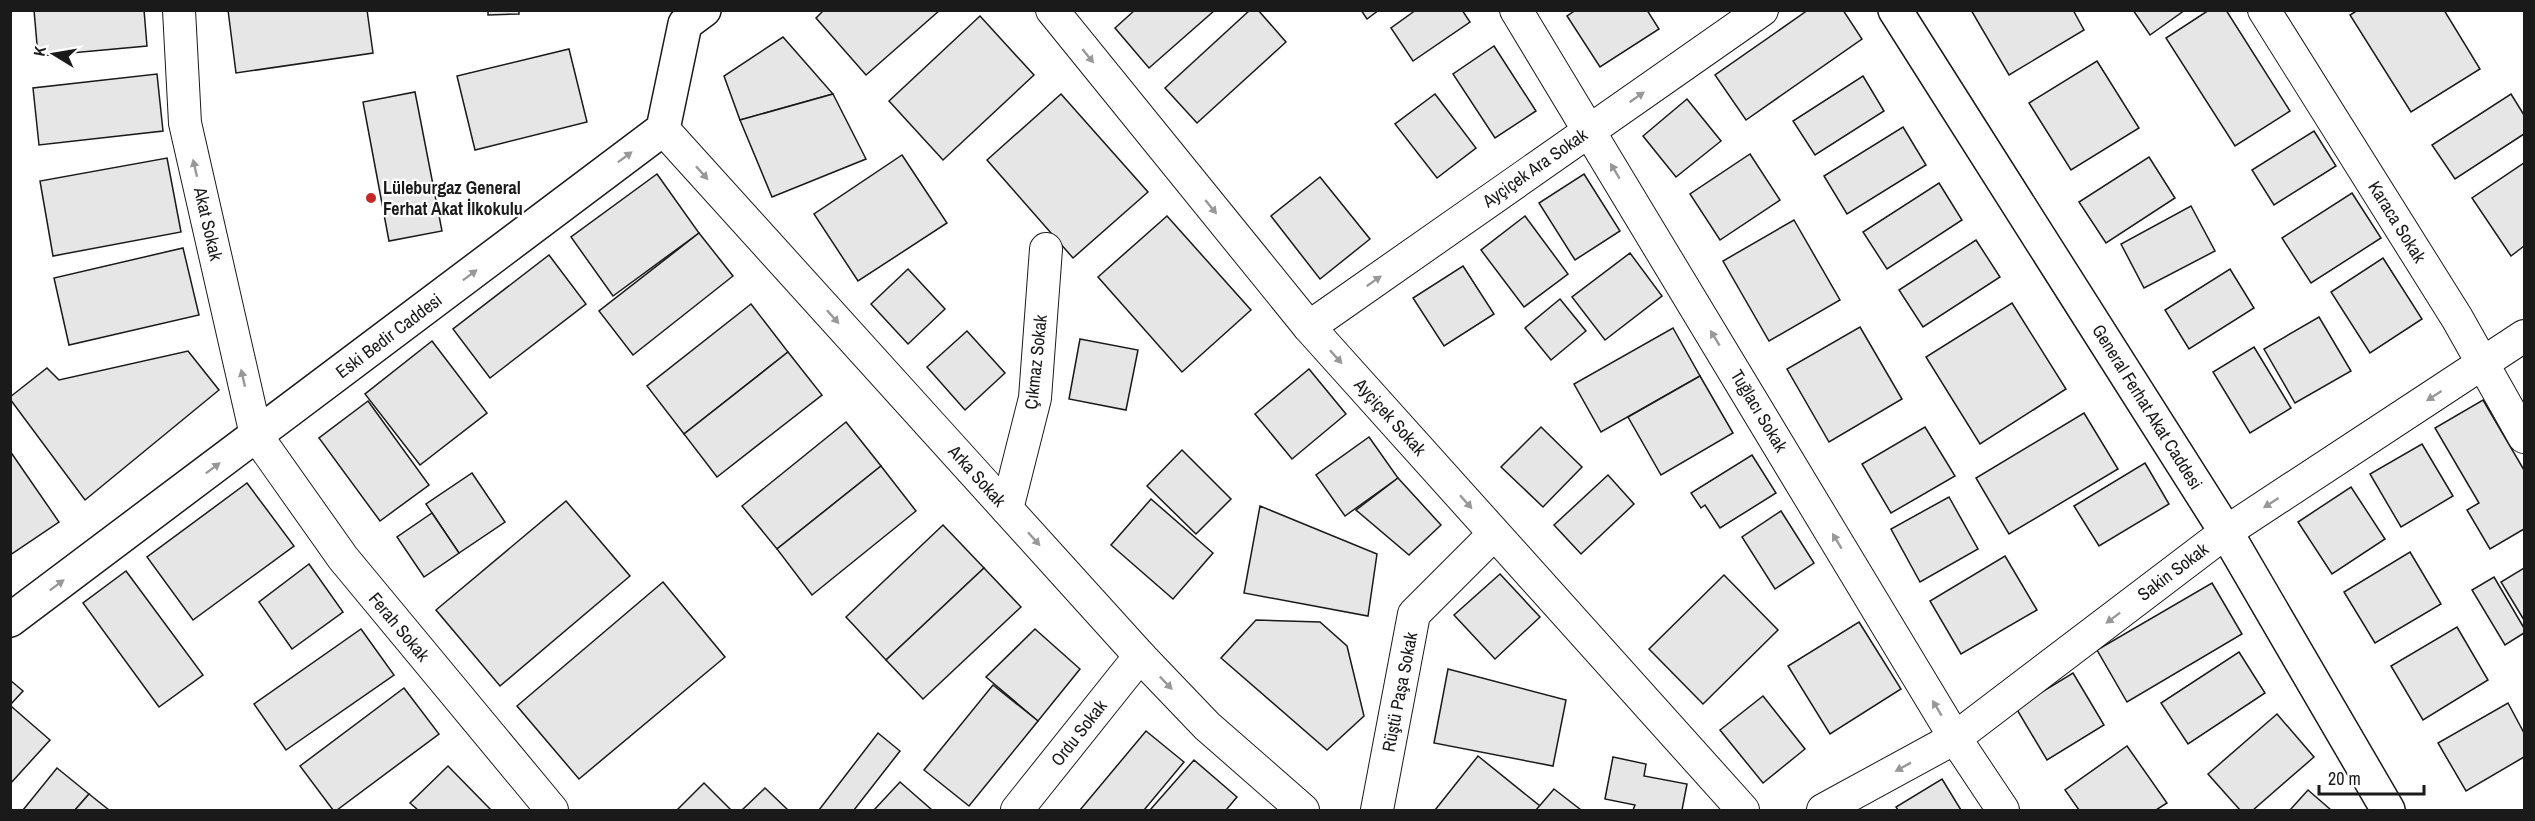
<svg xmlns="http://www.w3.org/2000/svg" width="2535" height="821" font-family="'Archivo Narrow',sans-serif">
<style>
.building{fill:#e6e6e6;stroke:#1a1a1a;stroke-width:1.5}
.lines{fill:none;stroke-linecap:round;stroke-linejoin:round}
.minor-casing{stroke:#1a1a1a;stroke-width:34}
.tertiary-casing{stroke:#1a1a1a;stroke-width:36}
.secondary-casing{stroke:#1a1a1a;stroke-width:36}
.minor{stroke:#fff;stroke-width:32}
.tertiary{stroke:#fff;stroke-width:33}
.secondary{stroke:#fff;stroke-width:33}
.oneway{fill:#989898}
.poi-dot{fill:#c62828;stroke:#fff;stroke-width:2}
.labels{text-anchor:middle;stroke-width:4.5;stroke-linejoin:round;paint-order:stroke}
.street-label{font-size:18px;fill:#1a1a1a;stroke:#fff}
.poi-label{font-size:18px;font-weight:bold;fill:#1a1a1a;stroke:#fff;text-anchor:start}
</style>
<rect width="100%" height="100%" fill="#fff"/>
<g class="building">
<polygon points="34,10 144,10 147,46 38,56"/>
<polygon points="228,10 367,10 373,53 236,73"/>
<polygon points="488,10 519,10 519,14 488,15"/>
<polygon points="824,10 940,10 866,75 816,18"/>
<polygon points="1135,10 1215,10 1149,68 1115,28"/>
<polygon points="1250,10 1258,10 1286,42 1197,123 1165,88"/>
<polygon points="1361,10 1379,10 1367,19"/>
<polygon points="1416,10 1462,10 1470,22 1413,61 1391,28"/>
<polygon points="1576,10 1647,10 1659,29 1600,67 1567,16"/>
<polygon points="1808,10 1843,10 1862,39 1746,120 1715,75"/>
<polygon points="1971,10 2073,10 2084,30 2009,75"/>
<polygon points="2133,10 2185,10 2150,35"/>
<polygon points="2209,10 2226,10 2290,111 2235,146 2166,38"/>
<polygon points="2358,10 2444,10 2480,69 2411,112 2350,15"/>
<polygon points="980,16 1034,75 943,160 889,101"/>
<polygon points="783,37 833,94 740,120 724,76"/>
<polygon points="1494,46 1536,111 1495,138 1453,74"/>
<polygon points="569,49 587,122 475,150 457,76"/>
<polygon points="2097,61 2139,128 2071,170 2029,103"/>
<polygon points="157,74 163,131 39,145 33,88"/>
<polygon points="1863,76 1884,111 1815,155 1793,121"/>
<polygon points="415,92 442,231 389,241 363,102"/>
<polygon points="833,94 866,159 772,197 740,120"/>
<polygon points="1061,94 1148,192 1073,258 987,160"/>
<polygon points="1435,94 1476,148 1437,178 1395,124"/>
<polygon points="2511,94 2524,115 2524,134 2455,179 2432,145"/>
<polygon points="1687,99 1721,141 1676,177 1643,136"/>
<polygon points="1903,127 1926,165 1847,214 1824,176"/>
<polygon points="2314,131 2336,166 2274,205 2252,170"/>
<polygon points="1750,154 1780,200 1720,240 1690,194"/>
<polygon points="902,155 947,223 858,281 814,214"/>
<polygon points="2149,157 2175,198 2106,243 2079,202"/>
<polygon points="167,158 181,232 53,256 40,181"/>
<polygon points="2524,163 2524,246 2511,256 2472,198"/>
<polygon points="657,174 699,233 613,296 571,237"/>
<polygon points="1584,174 1620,231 1575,260 1539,203"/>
<polygon points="1320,177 1370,239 1320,279 1271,216"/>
<polygon points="1939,183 1962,220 1887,269 1863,232"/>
<polygon points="2352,193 2381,238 2311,283 2282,238"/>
<polygon points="2191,206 2215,251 2144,288 2121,244"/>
<polygon points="1167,216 1251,310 1182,372 1098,277"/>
<polygon points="1525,216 1568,274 1524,307 1481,250"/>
<polygon points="1794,220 1840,300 1769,341 1723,261"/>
<polygon points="699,233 733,276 633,355 599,311"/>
<polygon points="1976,240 2000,277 1923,327 1899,290"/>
<polygon points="183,248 199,315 69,345 54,278"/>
<polygon points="1630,253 1662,296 1605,340 1572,297"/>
<polygon points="549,255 586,304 490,378 453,329"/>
<polygon points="2383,258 2422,319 2370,353 2331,292"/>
<polygon points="1463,266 1494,314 1444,346 1413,298"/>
<polygon points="908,269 945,309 908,344 871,304"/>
<polygon points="2230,269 2254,308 2189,349 2165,310"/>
<polygon points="1560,299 1586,331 1551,360 1525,328"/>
<polygon points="2012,303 2066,389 1980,444 1926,357"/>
<polygon points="751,304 788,352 684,434 647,386"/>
<polygon points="2319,317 2351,371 2295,403 2264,349"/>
<polygon points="1860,327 1902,399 1829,442 1787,369"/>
<polygon points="1673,328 1700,376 1601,432 1574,384"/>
<polygon points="967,331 1005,373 965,410 927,367"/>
<polygon points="1080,339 1138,350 1126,410 1069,399"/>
<polygon points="432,341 487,413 420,465 365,394"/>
<polygon points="2254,347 2291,408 2250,433 2213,372"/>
<polygon points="188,351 219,390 85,500 10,399 10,397 47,368 59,380"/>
<polygon points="788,352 822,395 717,477 684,434"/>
<polygon points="1309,369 1346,414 1292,459 1255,414"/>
<polygon points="1700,376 1733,433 1661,475 1628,417"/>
<polygon points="2483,400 2524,470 2524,529 2490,549 2467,510 2479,503 2435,428"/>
<polygon points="368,401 429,485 380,521 319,438"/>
<polygon points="2084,413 2118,469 2009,534 1976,478"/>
<polygon points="846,422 881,466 777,549 742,506"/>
<polygon points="1541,427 1582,467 1543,507 1501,467"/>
<polygon points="1925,427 1955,476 1891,513 1862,464"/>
<polygon points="1369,437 1398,478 1345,516 1316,475"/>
<polygon points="2422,444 2453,496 2401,527 2370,474"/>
<polygon points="1182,450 1231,499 1196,534 1147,486"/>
<polygon points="10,451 59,522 10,555"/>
<polygon points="1752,455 1776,493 1720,528 1705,505 1701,508 1691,493"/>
<polygon points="2145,463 2169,504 2099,546 2074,506"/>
<polygon points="881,466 916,511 812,595 777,549"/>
<polygon points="472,473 505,522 459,553 426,504"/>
<polygon points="1608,475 1634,504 1581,554 1554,525"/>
<polygon points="1398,478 1441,525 1409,555 1356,510"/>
<polygon points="247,483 294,546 193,620 147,557"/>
<polygon points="2351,487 2385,539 2332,574 2298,522"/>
<polygon points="1949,497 1978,549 1920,582 1891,529"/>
<polygon points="1151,499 1213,553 1173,599 1111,545"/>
<polygon points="566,501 630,576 500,686 436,610"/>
<polygon points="1260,506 1377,554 1368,616 1244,593"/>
<polygon points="1781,511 1814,563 1775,589 1742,537"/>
<polygon points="432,513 459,553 424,577 397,537"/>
<polygon points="943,525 984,568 886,660 846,617"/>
<polygon points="2410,552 2441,604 2375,643 2344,592"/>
<polygon points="2005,556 2037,610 1961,654 1930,601"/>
<polygon points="309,564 343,612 292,649 259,602"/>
<polygon points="984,568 1021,607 923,699 886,660"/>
<polygon points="2524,568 2524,620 2501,582"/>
<polygon points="126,571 203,675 159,707 83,603"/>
<polygon points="1500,574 1540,617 1495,659 1454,615"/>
<polygon points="1724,575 1778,630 1703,704 1649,649"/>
<polygon points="2494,577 2524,628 2524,633 2505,645 2472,590"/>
<polygon points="663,582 725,657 579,779 517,706"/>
<polygon points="2212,583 2242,634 2127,702 2097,650"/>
<polygon points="1256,620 1320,622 1347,646 1364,716 1327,750 1221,658"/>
<polygon points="1859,622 1901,689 1830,734 1788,666"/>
<polygon points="2457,627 2488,680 2423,720 2391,666"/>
<polygon points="361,629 394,675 286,750 254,704"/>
<polygon points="1035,629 1080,669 1038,721 986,677"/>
<polygon points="2239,652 2265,693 2188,744 2161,703"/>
<polygon points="1448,669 1566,700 1553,766 1434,743"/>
<polygon points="2073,673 2104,725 2047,760 2016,708"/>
<polygon points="10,680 23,691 10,705"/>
<polygon points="993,685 1038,721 969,806 924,770"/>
<polygon points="404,688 439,734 337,810 333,810 300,766"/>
<polygon points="1763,696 1805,749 1763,783 1720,730"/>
<polygon points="2508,703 2524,733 2524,757 2466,791 2438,743"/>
<polygon points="12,707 50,740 10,784 10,708"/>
<polygon points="2277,714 2314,757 2253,810 2240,810 2208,774"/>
<polygon points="1146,731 1184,762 1144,810 1080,810"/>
<polygon points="878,733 900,751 854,810 819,810"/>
<polygon points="2127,746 2167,803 2156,810 2079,810 2065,790"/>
<polygon points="1478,756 1540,806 1537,810 1435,810"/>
<polygon points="1613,757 1646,764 1644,776 1687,784 1682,810 1633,810 1635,805 1605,799"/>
<polygon points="1194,760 1237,797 1226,810 1150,810"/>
<polygon points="448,766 491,810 418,810 410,803"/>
<polygon points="57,768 89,794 75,810 23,810"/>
<polygon points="1942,779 1961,810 1898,810 1896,807"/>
<polygon points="900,782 932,810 874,810"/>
<polygon points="704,783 731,810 677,810"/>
<polygon points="765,788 788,810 742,810"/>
<polygon points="1554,789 1581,810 1536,810"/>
<polygon points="2308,790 2331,810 2290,810"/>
<polygon points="89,794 109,810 75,810"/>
</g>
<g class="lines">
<g class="minor-casing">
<g id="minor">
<polyline points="179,10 185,123 256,435 343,558 552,810"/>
<polyline points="1052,10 1309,327 1743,810"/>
<polyline points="1516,10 1955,738 2003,810"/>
<polyline points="2264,10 2457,318 2524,437"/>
<polyline points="663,129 1140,656 1207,726 1303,810"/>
<polyline points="1309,327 1762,10"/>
<polyline points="1007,509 1035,398 1046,249"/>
<polyline points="1017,810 1140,656"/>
<polyline points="1377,810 1414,614 1494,534"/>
<polyline points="1823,810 1955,738 2226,532 2524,336"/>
</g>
</g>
<g class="tertiary-casing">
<polyline id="tertiary" points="1895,10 2226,532 2388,810"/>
</g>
<g class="secondary-casing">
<polyline id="secondary" points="10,620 663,129 685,24 704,10"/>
</g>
<use href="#minor" class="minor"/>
<use href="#tertiary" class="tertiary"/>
<use href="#secondary" class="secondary"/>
</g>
<defs><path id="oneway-solid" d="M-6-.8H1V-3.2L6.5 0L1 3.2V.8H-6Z" transform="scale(1.5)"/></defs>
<g class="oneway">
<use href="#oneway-solid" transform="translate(1088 56) rotate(51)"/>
<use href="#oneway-solid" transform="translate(1637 97) rotate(-35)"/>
<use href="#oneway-solid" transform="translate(625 157) rotate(-37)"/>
<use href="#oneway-solid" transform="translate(195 168) rotate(-103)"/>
<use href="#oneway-solid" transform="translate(1615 171) rotate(-121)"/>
<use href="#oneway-solid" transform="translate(702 173) rotate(48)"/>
<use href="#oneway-solid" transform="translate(1211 207) rotate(51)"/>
<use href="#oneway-solid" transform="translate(470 275) rotate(-37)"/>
<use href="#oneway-solid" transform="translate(1374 281) rotate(-35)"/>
<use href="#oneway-solid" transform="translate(833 317) rotate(48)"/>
<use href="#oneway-solid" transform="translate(1715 338) rotate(-121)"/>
<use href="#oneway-solid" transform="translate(1336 357) rotate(48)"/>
<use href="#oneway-solid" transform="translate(243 378) rotate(-103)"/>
<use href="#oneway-solid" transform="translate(2434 396) rotate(147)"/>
<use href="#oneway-solid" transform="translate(213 468) rotate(-37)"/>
<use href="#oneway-solid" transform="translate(1466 502) rotate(48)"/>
<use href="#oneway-solid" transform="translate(2271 503) rotate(147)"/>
<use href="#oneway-solid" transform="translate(1034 539) rotate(48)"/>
<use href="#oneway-solid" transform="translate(1837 541) rotate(-121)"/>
<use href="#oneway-solid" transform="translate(57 585) rotate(-37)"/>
<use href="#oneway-solid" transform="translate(2113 618) rotate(143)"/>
<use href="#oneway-solid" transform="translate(1166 683) rotate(46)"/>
<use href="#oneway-solid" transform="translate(1937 708) rotate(-121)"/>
<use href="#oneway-solid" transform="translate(1903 767) rotate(151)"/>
</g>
<circle class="poi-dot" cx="371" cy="198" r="6"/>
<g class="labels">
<g class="street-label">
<text transform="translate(1535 168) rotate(-35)" y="6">Ayçiçek Ara Sokak</text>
<text transform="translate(2397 222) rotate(58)" y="6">Karaca Sokak</text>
<text transform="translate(208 224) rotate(77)" y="6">Akat Sokak</text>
<text transform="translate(389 336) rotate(-37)" y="6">Eski Bedir Caddesi</text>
<text transform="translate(1036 362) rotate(-84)" y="6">Çıkmaz Sokak</text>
<text transform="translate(2147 407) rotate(58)" y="6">General Ferhat Akat Caddesi</text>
<text transform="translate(1759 411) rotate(59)" y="6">Tuğlacı Sokak</text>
<text transform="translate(1390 417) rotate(48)" y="6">Ayçiçek Sokak</text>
<text transform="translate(977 476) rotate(48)" y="6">Arka Sokak</text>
<text transform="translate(2173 572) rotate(-37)" y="6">Sakin Sokak</text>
<text transform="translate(399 627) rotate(50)" y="6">Ferah Sokak</text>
<text transform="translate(1400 692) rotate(-79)" y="6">Rüştü Paşa Sokak</text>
<text transform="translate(1079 733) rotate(-52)" y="6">Ordu Sokak</text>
</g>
<g class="poi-label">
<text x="383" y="194">Lüleburgaz General<tspan x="383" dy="21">Ferhat Akat İlkokulu</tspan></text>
</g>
</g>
<rect width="2535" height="821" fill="none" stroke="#1a1a1a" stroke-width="24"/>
<g transform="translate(54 54) rotate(281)" stroke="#ffffff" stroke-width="4.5" paint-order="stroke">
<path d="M0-4.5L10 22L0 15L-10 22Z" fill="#1a1a1a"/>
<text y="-9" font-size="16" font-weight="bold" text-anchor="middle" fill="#1a1a1a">K</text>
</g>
<path d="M2319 785v9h105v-9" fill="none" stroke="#1a1a1a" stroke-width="3"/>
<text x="2328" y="785" font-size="18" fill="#1a1a1a" stroke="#ffffff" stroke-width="4.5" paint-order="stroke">20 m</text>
</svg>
